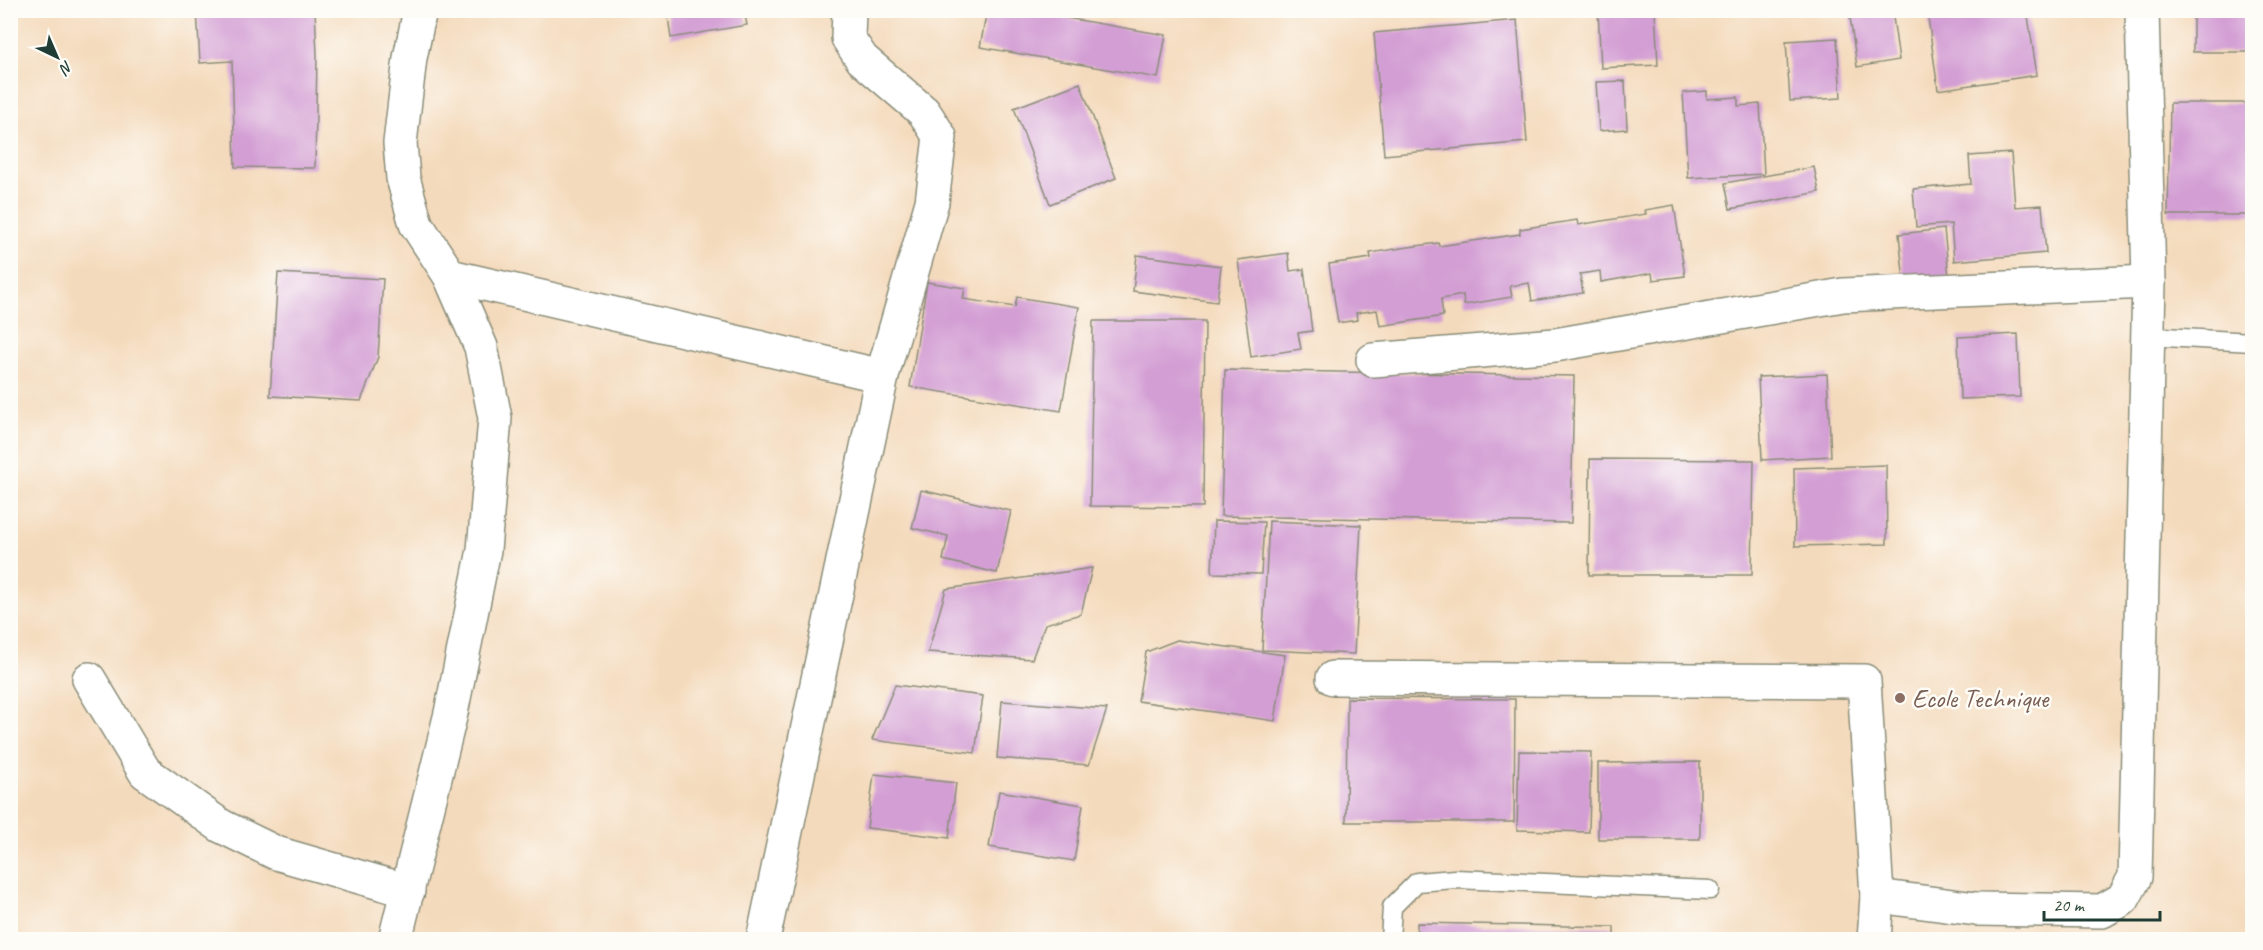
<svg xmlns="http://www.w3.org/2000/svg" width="2263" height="950" font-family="Caveat,sans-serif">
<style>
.building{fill:#d39ed4}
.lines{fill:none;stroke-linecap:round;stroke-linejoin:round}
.lane-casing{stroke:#8a8c78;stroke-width:21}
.street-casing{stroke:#8a8c78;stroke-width:36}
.lane{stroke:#fff;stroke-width:18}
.street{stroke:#fff;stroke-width:33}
.education-dot{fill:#8d6e63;stroke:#fdfcf7;stroke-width:2}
.labels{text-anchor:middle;stroke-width:5;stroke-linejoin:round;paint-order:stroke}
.education-label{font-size:26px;fill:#785e54;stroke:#fdfcf7;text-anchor:start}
</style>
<rect width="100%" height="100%" fill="#fdfcf7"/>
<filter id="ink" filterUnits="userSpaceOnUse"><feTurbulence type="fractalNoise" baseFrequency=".0167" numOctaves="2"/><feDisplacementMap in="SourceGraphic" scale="12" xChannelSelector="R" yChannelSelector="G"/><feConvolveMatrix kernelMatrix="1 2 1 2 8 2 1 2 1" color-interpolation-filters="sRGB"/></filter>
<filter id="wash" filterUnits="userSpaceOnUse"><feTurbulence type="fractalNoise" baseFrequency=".008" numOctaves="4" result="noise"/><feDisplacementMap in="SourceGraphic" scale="24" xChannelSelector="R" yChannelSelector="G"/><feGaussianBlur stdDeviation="1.35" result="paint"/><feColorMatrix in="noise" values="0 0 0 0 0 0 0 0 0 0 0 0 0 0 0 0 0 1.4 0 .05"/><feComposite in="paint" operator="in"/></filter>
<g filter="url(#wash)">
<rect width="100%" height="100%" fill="#f4dabc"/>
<g id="blocks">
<g class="building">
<polygon points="197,10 315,10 317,55 315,168 235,167 232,61 200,63"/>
<polygon points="667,10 744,10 747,25 671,38"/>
<polygon points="987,10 1020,10 1166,35 1158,78 980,47"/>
<polygon points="1598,10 1655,10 1658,65 1601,68"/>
<polygon points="1849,10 1892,10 1899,60 1857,67"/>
<polygon points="1927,10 2027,10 2037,75 1938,90"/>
<polygon points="2193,10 2252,10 2251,52 2193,52"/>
<polygon points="1517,20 1527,142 1384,155 1374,33"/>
<polygon points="1837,38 1841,98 1790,101 1786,41"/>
<polygon points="1625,81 1627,129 1599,131 1596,82"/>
<polygon points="1080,83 1116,178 1050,204 1014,108"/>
<polygon points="1707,91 1707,99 1738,97 1738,106 1760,104 1764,174 1688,178 1683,93"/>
<polygon points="2170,103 2252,103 2252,215 2168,215"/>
<polygon points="2011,153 2015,207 2042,205 2046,253 1954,261 1951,224 1916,227 1913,189 1971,184 1969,156"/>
<polygon points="1814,167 1819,192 1730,209 1725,183"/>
<polygon points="1674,205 1685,276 1653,280 1652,273 1601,282 1600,271 1580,274 1583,293 1532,301 1529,283 1510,286 1512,297 1464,305 1463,295 1441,299 1443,316 1380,326 1377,310 1356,313 1357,320 1338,323 1329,264 1371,258 1370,253 1401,248 1438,243 1439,246 1520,234 1520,229 1577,220 1578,225 1646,214 1645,210"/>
<polygon points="1944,229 1949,277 1904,282 1899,234"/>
<polygon points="1288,253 1290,271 1304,269 1312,331 1298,333 1301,349 1251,357 1238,260"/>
<polygon points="1137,255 1221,266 1217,302 1133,291"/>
<polygon points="278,273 383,279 378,357 361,401 270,396"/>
<polygon points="927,282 965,288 963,299 1015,307 1017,297 1079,307 1061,411 910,387"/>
<polygon points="1093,321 1205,321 1203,507 1090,506"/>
<polygon points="2018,334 2020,397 1960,399 1958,337"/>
<polygon points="1225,370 1574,376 1571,523 1221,516"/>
<polygon points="1827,374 1831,456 1762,460 1758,377"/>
<polygon points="1590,459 1754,460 1752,575 1589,575"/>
<polygon points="1886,465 1887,544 1795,546 1794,468"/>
<polygon points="921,490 1011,511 997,573 943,560 948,536 912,528"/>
<polygon points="1214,521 1264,522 1261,574 1212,573"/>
<polygon points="1269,521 1361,525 1354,654 1262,650"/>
<polygon points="1092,568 1081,614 1045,624 1032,659 928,652 946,589"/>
<polygon points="1177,640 1285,655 1275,721 1138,701 1146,652"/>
<polygon points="895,685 983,696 975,753 872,740"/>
<polygon points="1347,698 1515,699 1514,822 1346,822"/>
<polygon points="1002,701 1107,709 1089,765 997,758"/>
<polygon points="1519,751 1591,752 1589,832 1517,830"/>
<polygon points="1700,762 1700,839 1598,839 1598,763"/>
<polygon points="874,774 956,783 949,838 867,828"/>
<polygon points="999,791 1083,805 1074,861 989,847"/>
<polygon points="1417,923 1614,927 1614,940 1417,940"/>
</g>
</g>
</g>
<g filter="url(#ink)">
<use href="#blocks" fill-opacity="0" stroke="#8a8c78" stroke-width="1.5"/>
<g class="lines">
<g class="lane-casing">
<g id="lane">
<polyline points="2147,336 2252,342"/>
<polyline points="1390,940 1392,907 1417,882 1455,879 1710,890"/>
</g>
</g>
<g class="street-casing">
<g id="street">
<polyline points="450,276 882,376"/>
<polyline points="1373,360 1555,345 1843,295 2149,282"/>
<polyline points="1333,678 1864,681 1877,896"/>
<polyline points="89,679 145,772 221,826 276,853 408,891"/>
<polyline points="395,940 451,713 484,550 495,418 481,347 450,276 416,224 403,178 400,143 410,58 420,10"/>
<polyline points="763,940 882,376 932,202 940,137 924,112 862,59 848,38 849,10"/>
<polyline points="1874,940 1877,896 1976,909 2102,911 2123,899 2135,877 2149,282 2142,10"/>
</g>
</g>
<use href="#lane" class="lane"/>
<use href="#street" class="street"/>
</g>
</g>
<circle class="education-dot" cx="1900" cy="698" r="6"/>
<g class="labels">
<g class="education-label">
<text x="1912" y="707">Ecole Technique</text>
</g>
</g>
<rect width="2263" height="950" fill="none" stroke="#fdfcf7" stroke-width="36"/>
<g transform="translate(57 57) rotate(136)" stroke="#fdfcf7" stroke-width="4.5" paint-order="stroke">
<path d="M0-4.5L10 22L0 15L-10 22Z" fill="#1f3d34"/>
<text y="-9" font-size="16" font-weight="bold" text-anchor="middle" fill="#1f3d34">N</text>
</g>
<path d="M2044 911v9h116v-9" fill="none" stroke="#1f3d34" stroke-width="3"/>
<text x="2053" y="911" font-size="18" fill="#1f3d34" stroke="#fdfcf7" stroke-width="4.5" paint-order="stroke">20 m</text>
</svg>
